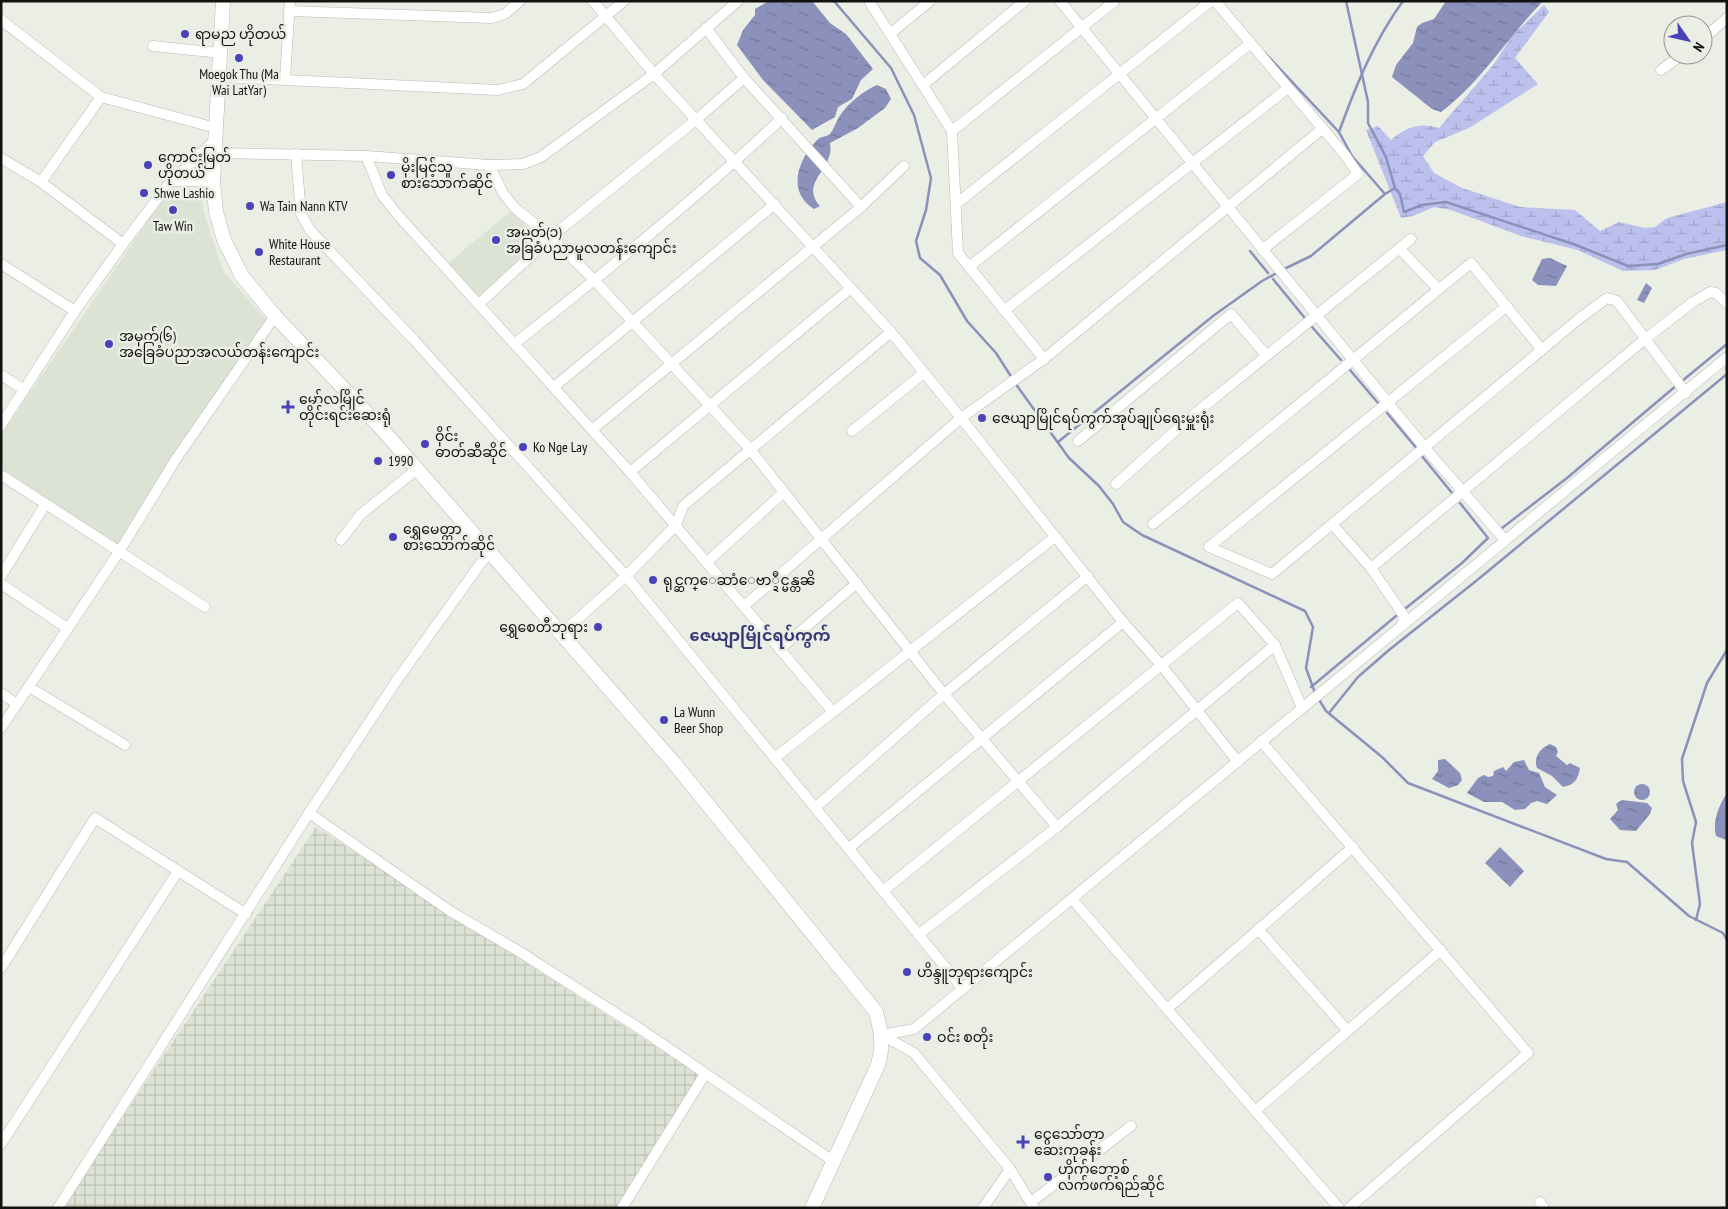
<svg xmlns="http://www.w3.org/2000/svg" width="1728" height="1209" font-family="'PT Sans Narrow','Noto Sans Myanmar',sans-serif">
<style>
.built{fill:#dde3d4}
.industrial{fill:url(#industrial-grid)}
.wetland{fill:url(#wetland-marsh)}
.water{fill:url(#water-ripples)}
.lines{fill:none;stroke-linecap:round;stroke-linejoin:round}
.stream{stroke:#8c91bb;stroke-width:2.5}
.minor-casing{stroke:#b7bbb2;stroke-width:11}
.secondary-casing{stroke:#b7bbb2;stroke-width:15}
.minor{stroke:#fff;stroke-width:10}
.secondary{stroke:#fff;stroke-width:14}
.poi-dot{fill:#4942b8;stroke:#eaeee5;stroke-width:2}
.labels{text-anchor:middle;stroke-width:5;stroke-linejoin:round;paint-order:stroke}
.poi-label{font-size:14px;fill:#121310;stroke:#eaeee5;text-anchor:start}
.quarter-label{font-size:16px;font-weight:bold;fill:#383a76;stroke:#eaeee5}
</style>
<defs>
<pattern id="industrial-grid" width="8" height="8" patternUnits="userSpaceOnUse" patternTransform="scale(1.25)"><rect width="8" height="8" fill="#dde3d4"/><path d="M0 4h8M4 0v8" fill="none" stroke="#bdc2b5"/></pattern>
<pattern id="wetland-marsh" width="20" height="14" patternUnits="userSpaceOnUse" patternTransform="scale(1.25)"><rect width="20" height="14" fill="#bbc0ec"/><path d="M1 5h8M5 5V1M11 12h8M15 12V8" fill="none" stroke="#a0a4c9"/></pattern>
<pattern id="water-ripples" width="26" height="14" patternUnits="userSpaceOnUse" patternTransform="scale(1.25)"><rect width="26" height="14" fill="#8c91bb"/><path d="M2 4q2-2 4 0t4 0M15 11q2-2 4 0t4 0" fill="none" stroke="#717597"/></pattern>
</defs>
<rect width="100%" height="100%" fill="#eaeee5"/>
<g class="built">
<polygon points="169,190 201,191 203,210 223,271 267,320 116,548 1,477 1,435"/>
<polygon points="511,211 540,239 479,299 447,264"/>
</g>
<polygon class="industrial" points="316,827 701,1076 618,1208 62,1208"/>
<path class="wetland" d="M 1544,5 L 1549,12 L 1515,58 L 1538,84 L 1469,128 L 1435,142 L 1423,156 L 1434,173 L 1462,188 L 1520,207 L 1575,210 L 1600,231 L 1619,222 L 1645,228 L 1655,227 L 1667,218 L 1727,202 L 1727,250 L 1684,259 L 1655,270 L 1623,271 L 1578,250 L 1521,236 L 1451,210 L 1434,207 L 1413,216 L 1401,218 L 1366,130 L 1378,126 L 1391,140 C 1406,127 1421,122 1439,128 L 1494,64 L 1512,36 Z"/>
<g class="water">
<polygon points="769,1 812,1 830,23 846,34 873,69 861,80 852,99 838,107 835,117 812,130 763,80 737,45 743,30 755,15 755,9"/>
<path d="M 1446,1 L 1543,1 C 1507,38 1482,81 1441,112 L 1432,109 L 1392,77 L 1396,65 L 1413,43 L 1417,27 L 1422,23 L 1434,19 Z"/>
<path d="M 877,85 L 886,89 L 891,99 L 885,108 L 858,128 L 830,143 C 835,170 799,181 820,206 L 814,209 C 787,192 797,161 817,140 C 821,136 826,137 830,134 C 834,129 836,122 839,117 C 847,104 863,91 877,85 Z"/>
<polygon points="1550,258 1567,266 1556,286 1538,285 1532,280 1542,259"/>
<polygon points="1646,283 1652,288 1644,303 1637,300"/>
<path d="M 1550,744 L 1556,747 L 1558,752 L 1556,756 L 1567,765 L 1570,763 L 1580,768 C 1578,780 1574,785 1563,787 L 1552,776 L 1537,768 C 1533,758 1540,748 1550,744 Z"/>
<polygon points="1445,759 1460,773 1462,780 1458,785 1449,788 1432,779 1438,771 1438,760"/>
<polygon points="1524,760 1529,770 1539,773 1545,787 1557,795 1547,804 1537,801 1531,803 1525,809 1515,810 1502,802 1484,802 1467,793 1478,778 1484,775 1488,777 1493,776 1494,771 1503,767 1506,771 1514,762"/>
<circle cx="1642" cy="792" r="8"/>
<path d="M 1727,793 L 1727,840 L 1726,840 L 1716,836 C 1712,821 1719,805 1727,793 Z"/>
<polygon points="1622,800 1647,803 1652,808 1650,814 1636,831 1620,830 1610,819 1618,810 1616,804"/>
<polygon points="1500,847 1524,871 1510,887 1485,863"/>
</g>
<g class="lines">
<g class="stream">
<polyline points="834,1 891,68 914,115 931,178 926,210 916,241 920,258 940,275 967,321 996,353 1012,378"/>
<polyline points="1346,1 1368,102 1368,123 1386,157 1395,188"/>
<polyline points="1264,52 1339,132 1352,156 1385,194 1395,188 1400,194 1404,212 1422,205 1446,202 1576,245 1628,266 1658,264 1686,254 1727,245"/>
<path d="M 1339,132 C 1356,85 1374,41 1403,1"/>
<polyline points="1250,251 1268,273"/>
<polyline points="1284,269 1311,256 1385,194"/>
<polyline points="1273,279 1304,317"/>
<polyline points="1312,327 1341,360"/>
<polyline points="1350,370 1378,403"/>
<polyline points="1682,381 1727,344"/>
<polyline points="1015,383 1069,458 1099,486 1113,504 1123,522 1142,535 1305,611 1313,627 1306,668 1315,693"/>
<polyline points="1387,413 1418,450"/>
<polyline points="1058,442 1213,316 1262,281 1277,273"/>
<polyline points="1421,455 1452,493"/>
<polyline points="1502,528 1567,478 1677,385"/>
<polyline points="1406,608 1462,563 1488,538 1460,503"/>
<polyline points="1311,687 1396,616"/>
<polyline points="1318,698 1326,711 1382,757 1408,783 1606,859 1627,862 1689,916 1723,933 1727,940"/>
<polyline points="1329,713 1358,677 1389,650 1476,581 1727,374"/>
<polyline points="1696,920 1700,904 1692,843 1696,822 1683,781 1682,759 1707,683 1727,650"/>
</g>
<g class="minor-casing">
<g id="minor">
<polyline points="593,1 654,74 891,332 961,418 1123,622 1162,666 1238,762"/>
<polyline points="869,1 952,131 958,253 1044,359"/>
<polyline points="1060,1 1425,448 1504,539"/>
<polyline points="1215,1 1345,155 1358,174 1262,250"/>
<polyline points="289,11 492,18 505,14 520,1"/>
<polyline points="1,20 101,97 216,128"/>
<polyline points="706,28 744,78 861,207"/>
<polyline points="890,34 930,1"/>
<polyline points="1703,39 1727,18"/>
<polyline points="153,46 221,53"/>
<polyline points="1661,70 1682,55"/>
<polyline points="220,77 498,90 523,84 624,1"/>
<polyline points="285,79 290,1"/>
<polyline points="923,85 1025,1"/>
<polyline points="952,131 1115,1"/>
<polyline points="213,153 366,156 489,165 523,164 541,157 654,74 738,1"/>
<polyline points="296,154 301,214 310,230 414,340 626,576 963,989"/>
<polyline points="366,156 382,195 397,214 630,472 833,712"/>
<polyline points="1,158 41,182 123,244"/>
<polyline points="489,165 503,193 515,208 551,237 595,281 749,448 944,694 1057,827"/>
<polyline points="172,181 213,181"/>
<polyline points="41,182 101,97"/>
<polyline points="956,204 1211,1"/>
<polyline points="1400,249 1438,289"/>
<polyline points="1,264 75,311"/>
<polyline points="969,267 1251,43"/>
<polyline points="479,304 551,237 697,119 744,78"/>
<polyline points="1507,306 1209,547 1272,574 1580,318 1607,298 1617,301 1686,393"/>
<polyline points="1005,310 1288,88"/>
<path d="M 514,344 C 606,272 697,198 782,118"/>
<polyline points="1,375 24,390"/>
<polyline points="555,386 775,204"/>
<polyline points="1,425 75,311 123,244 167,186 215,140"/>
<polyline points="593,429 861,207 904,166"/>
<polyline points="852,431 924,373"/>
<polyline points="1078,441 1231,314 1266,355"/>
<polyline points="630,472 851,288"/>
<polyline points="1,475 205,607"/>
<polyline points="1116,484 1186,421 1411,239"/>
<polyline points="1153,524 1471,263 1542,350"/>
<polyline points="1333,525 1371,568 1404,616 1402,625"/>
<polyline points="341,540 360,515 417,469"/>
<polyline points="707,562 784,492"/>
<polyline points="1371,568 1645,339 1693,302 1710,292 1716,293 1727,303"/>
<polyline points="1,576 45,505"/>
<polyline points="1,584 67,628"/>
<polyline points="744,606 961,418 1044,359 1322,129"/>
<polyline points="561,634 626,576 676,525 683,506 891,332"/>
<polyline points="780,649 857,583"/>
<polyline points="29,687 125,745"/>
<polyline points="1,693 17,704"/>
<polyline points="1,728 119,552 176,459 275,316"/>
<polyline points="1261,741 1528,1053 1349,1208"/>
<polyline points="776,757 1055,537"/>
<polyline points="816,807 944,694 1088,576"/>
<polyline points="309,813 450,911 520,952 642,1030 833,1161"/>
<polyline points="849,848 1123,622"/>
<polyline points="883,891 1238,603 1275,645 1302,708"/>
<polyline points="1072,899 1339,1208"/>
<polyline points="1258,929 1347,1030"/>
<polyline points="918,935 1057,827 1275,645"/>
<polyline points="1,968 95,818 246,914"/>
<polyline points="1167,1009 1353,847"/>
<polyline points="882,1035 914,1029 1727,357"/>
<polyline points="882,1035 914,1053 1010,1169 1034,1208"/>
<polyline points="1255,1111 1441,950"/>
<polyline points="1,1144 178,871"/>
<polyline points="1031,1202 1131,1126"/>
<polyline points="1540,1202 1544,1208"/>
<polyline points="58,1208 309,813 397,680 488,553"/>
<polyline points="622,1208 705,1074"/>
<polyline points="983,1208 1010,1169"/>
</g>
</g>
<g class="secondary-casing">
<path id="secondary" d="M 223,1 L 213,181 L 216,212 L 224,240 L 242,276 L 275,316 L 381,428 L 674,763 L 876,1012 C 881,1031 884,1045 878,1065 L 812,1208"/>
</g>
<use href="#minor" class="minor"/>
<use href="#secondary" class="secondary"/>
</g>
<g class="poi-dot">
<circle cx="185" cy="34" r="5"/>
<circle cx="239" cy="58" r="5"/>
<circle cx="148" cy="165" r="5"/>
<circle cx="391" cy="175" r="5"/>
<circle cx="144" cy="193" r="5"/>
<circle cx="250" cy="206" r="5"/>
<circle cx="173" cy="210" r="5"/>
<circle cx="496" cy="240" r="5"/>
<circle cx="259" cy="252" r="5"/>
<circle cx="109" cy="344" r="5"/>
<path d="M285.5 399.5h5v5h5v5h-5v5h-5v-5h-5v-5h5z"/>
<circle cx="982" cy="418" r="5"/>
<circle cx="425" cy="444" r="5"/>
<circle cx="523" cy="447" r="5"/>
<circle cx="378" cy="461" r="5"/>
<circle cx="393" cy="537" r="5"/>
<circle cx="653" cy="580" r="5"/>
<circle cx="598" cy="627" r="5"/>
<circle cx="664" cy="720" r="5"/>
<circle cx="907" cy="972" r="5"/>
<circle cx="927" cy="1037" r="5"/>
<path d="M1020.5 1134.5h5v5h5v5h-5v5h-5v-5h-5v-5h5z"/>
<circle cx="1048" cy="1177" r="5"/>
</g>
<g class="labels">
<g class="poi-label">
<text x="195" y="39">ရာမည ဟိုတယ်</text>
<text x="239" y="79" text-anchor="middle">Moegok Thu (Ma<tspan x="239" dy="16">Wai LatYar)</tspan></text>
<text x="158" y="162">ကောင်းမြတ်<tspan x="158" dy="16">ဟိုတယ်</tspan></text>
<text x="401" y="172">မိုးမြင့်သူ<tspan x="401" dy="16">စားသောက်ဆိုင်</tspan></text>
<text x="154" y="198">Shwe Lashio</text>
<text x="260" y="211">Wa Tain Nann KTV</text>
<text x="173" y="231" text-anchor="middle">Taw Win</text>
<text x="506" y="237">အမှတ်(၁)<tspan x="506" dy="16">အခြခံပညာမူလတန်းကျောင်း</tspan></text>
<text x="269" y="249">White House<tspan x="269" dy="16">Restaurant</tspan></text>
<text x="119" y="341">အမှတ်(၆)<tspan x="119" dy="16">အခြေခံပညာအလယ်တန်းကျောင်း</tspan></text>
<text x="299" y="404">မော်လမြိုင်<tspan x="299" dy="16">တိုင်းရင်းဆေးရုံ</tspan></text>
<text x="992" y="423">ဇေယျာမြိုင်ရပ်ကွက်အုပ်ချုပ်ရေးမှူးရုံး</text>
<text x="435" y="441">ဝိုင်း<tspan x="435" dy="16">ဓာတ်ဆီဆိုင်</tspan></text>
<text x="533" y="452">Ko Nge Lay</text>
<text x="388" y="466">1990</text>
<text x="403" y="534">ရွှေမေတ္တာ<tspan x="403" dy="16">စားသောက်ဆိုင်</tspan></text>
<text x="663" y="585">ရုင္ဆက္ေဆာံေဗာ္ဍဳင္မန္တၼိ</text>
<text x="588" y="632" text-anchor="end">ရွှေစေတီဘုရား</text>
<text x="674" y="717">La Wunn<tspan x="674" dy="16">Beer Shop</tspan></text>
<text x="917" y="977">ဟိန္ဒူဘုရားကျောင်း</text>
<text x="937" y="1042">ဝင်း စတိုး</text>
<text x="1034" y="1139">ငွေသော်တာ<tspan x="1034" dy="16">ဆေးကုခန်း</tspan></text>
<text x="1058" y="1174">ဟိုက်ဘော့စ်<tspan x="1058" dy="16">လက်ဖက်ရည်ဆိုင်</tspan></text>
</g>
<g class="quarter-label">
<text x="760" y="641">ဇေယျာမြိုင်ရပ်ကွက်</text>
</g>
</g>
<rect width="1728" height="1209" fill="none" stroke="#121310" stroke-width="5"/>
<g transform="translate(1688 40) rotate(124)"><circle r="24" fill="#eaeee5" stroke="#949690"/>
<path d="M0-4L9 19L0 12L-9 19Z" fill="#4942b8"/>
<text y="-8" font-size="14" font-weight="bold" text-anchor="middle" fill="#121310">N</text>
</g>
</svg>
